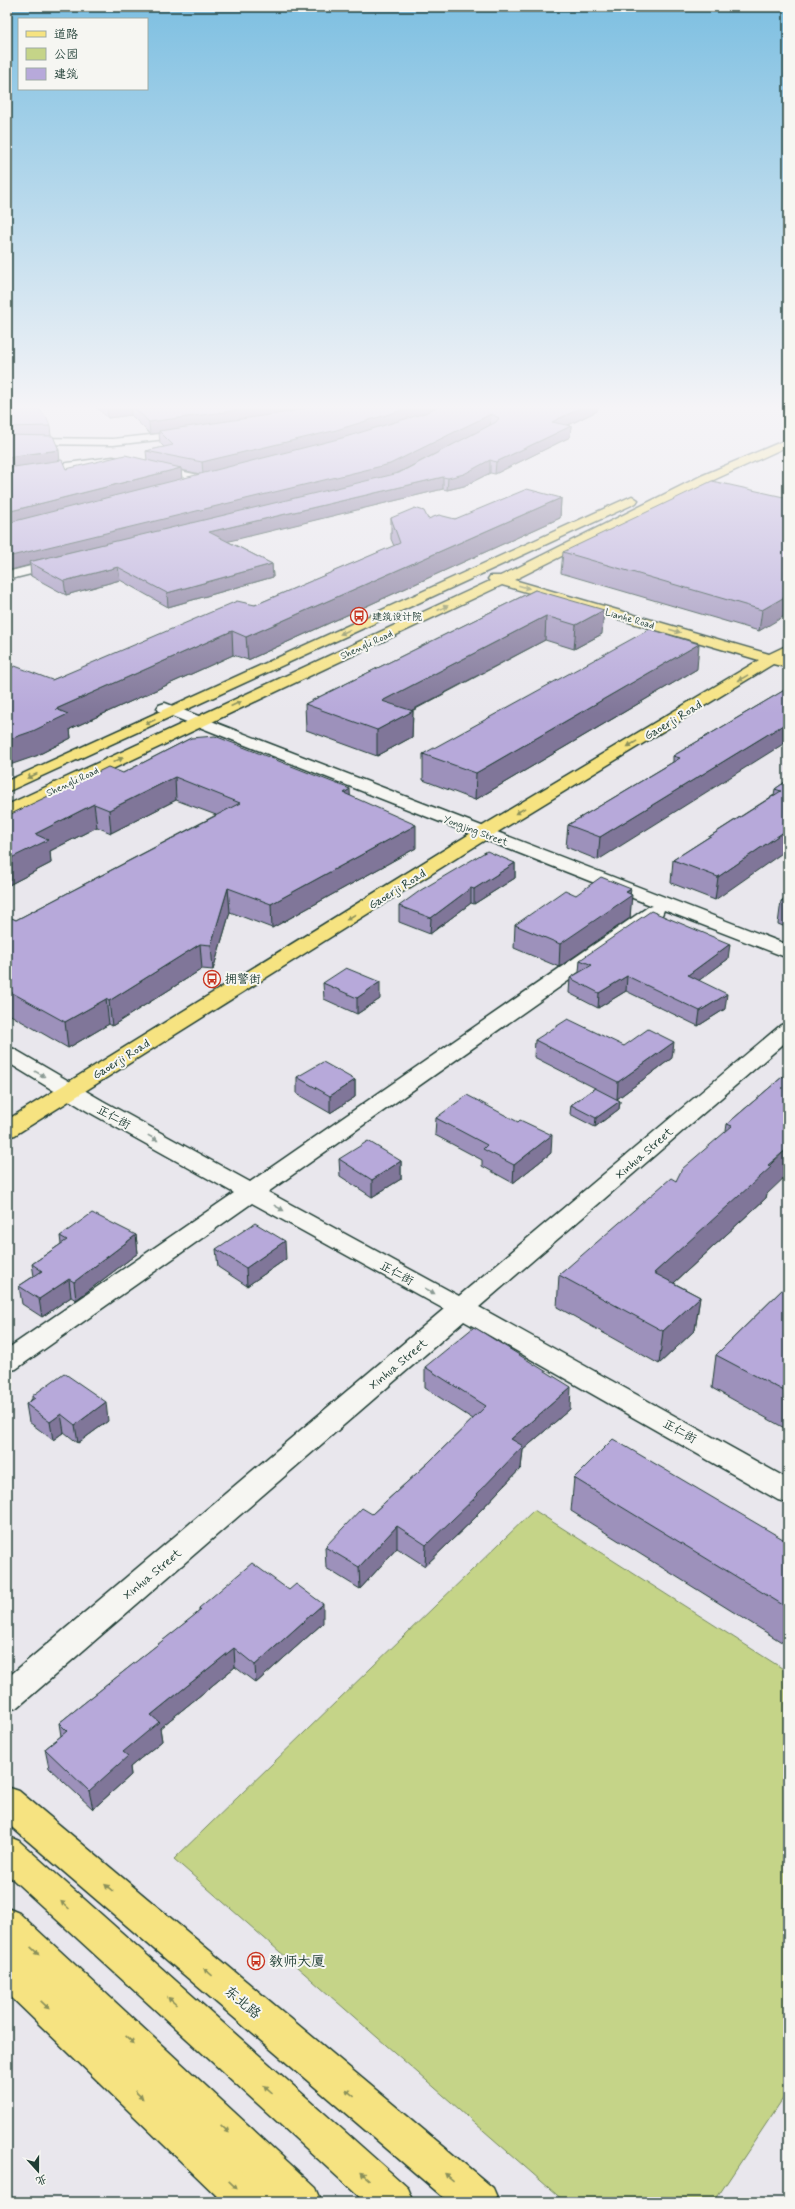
<svg xmlns="http://www.w3.org/2000/svg" width="795" height="2209" font-family="Mynerve,'LXGW WenKai TC',sans-serif">
<style>
.green{fill:#c5d488;stroke:#72885e}
.lines{fill:none;stroke-linecap:round;stroke-linejoin:round}
.street-casing{stroke:#1f3d34;stroke-width:3}
.primary-casing{stroke:#1f3d34;stroke-width:3}
.highway-casing{stroke:#1f3d34;stroke-width:3}
.street{fill:#f6f6f2;fill-rule:evenodd}
.primary{fill:#f6e381;fill-rule:evenodd}
.highway{fill:#f6e381;fill-rule:evenodd}
.wall{fill:#9d91bb;stroke:#1f3d34;fill-rule:evenodd}
.shaded-wall{fill:#807699;stroke:#1f3d34}
.building{fill:#b7a9da;stroke:#1f3d34}
.oneway{fill:#8a905a}
.oneway2{fill:#8a9a93}
.labels{text-anchor:middle;stroke-width:4;stroke-linejoin:round;paint-order:stroke}
.far-poi-label{font-size:10px;fill:#1f3d34;stroke:#f6f6f2;text-anchor:start}
.far-street-label{font-size:10px;fill:#1f3d34;stroke:#f6f6f2}
.street-label{font-size:12px;fill:#1f3d34;stroke:#f6f6f2}
.poi-label{font-size:12px;fill:#1f3d34;stroke:#f6f6f2;text-anchor:start}
.near-poi-label{font-size:14px;fill:#1f3d34;stroke:#f6f6f2;text-anchor:start}
.near-street-label{font-size:14px;fill:#1f3d34;stroke:#f6f6f2}
</style>
<rect width="100%" height="100%" fill="#e9e7ed"/>
<filter id="ink" filterUnits="userSpaceOnUse"><feTurbulence type="fractalNoise" baseFrequency=".025" numOctaves="2"/><feDisplacementMap in="SourceGraphic" scale="8" xChannelSelector="R" yChannelSelector="G"/><feConvolveMatrix kernelMatrix="1 2 1 2 8 2 1 2 1" color-interpolation-filters="sRGB"/></filter>
<g filter="url(#ink)">
<polygon class="green" points="534,1510 788,1672 788,2091 714,2202 565,2202 174,1859"/>
<g class="lines">
<g class="street-casing">
<g id="street">
<polygon points="188,431 194,434 192,436 113,445 37,444 7,446 7,440 37,438 113,439"/>
<polygon points="113,457 123,459 125,461 119,464 113,463 7,479 7,471"/>
<polygon points="153,465 203,476 217,473 223,477 221,480 203,484 149,471 147,469 149,467"/>
<polygon points="58,559 63,560 65,563 63,566 7,580 7,572"/>
<polygon points="165,703 788,945 788,958 664,910 662,915 268,1192 459,1296 781,1025 788,1023 788,1040 479,1307 788,1479 788,1503 778,1500 464,1321 18,1707 7,1711 7,1678 444,1309 252,1203 16,1369 7,1371 7,1349 234,1193 87,1111 7,1062 7,1047 14,1049 103,1101 250,1182 648,907 653,906 159,711 157,708 159,705"/>
</g>
</g>
<g class="primary-casing">
<g id="primary">
<polygon points="788,439 788,446 709,482 514,580 769,654 788,645 788,655 783,658 788,661 786,665 781,666 773,664 501,830 15,1135 7,1137 7,1120 489,822 759,660 502,585 13,816 7,817 7,805 490,581 488,579 490,576 500,576 513,570 701,476"/>
<polygon points="632,496 638,500 636,503 7,792 7,781"/>
<polygon points="7,1787 19,1791 493,2188 499,2202 449,2202 7,1823"/>
<polygon points="7,1950 20,1956 265,2188 271,2202 223,2202 7,1993"/>
</g>
</g>
<g class="highway-casing">
<g id="highway">
<polygon points="7,1836 19,1841 408,2188 414,2202 365,2202 7,1874"/>
<polygon points="7,1908 19,1913 316,2188 322,2202 273,2202 7,1949"/>
</g>
</g>
<use href="#street" class="street"/>
<use href="#primary" class="primary"/>
<use href="#highway" class="highway"/>
</g>
<g class="wall">
<path d="M 93,404 L 603,404 L 598,407 L 597,411 L 569,425 L 571,426 L 570,437 L 495,474 L 490,473 L 464,486 L 447,490 L 443,489 L 227,541 L 272,564 L 273,577 L 168,607 L 120,580 L 66,595 L 31,576 L 30,565 L 7,571 L 7,412 L 50,426 L 51,436 L 60,460 L 66,469 L 147,460 L 146,451 L 164,447 L 160,443 L 159,433 L 150,434 L 131,415 L 108,418 ZM 448,447 L 399,473 L 395,474 ZM 181,470 L 191,472 L 200,474 L 182,479 Z"/>
<polygon points="561,498 560,518 248,660 233,655 70,729 71,738 36,756 52,680 255,605 394,546 391,539 391,518 428,519 455,519"/>
<polygon points="788,498 759,631 561,573 563,552"/>
<polygon points="535,590 602,634 574,649 545,640 412,711 413,711 412,737 377,756 306,730 305,704"/>
<polygon points="697,669 475,800 423,780 423,754"/>
<polygon points="788,688 598,860 566,847 568,825 673,762 673,756"/>
<polygon points="191,738 351,796 416,848 272,928 230,912 213,970 202,969 112,1026 109,1024 68,1048 7,1013 7,916 16,920 216,815 176,800 111,833 97,827 50,851 51,863 7,886 123,773"/>
<polygon points="788,780 715,900 671,883 673,860 774,795 775,789"/>
<polygon points="515,863 515,878 474,904 471,903 430,934 399,922 399,906"/>
<polygon points="631,894 630,918 559,967 514,948 515,925 576,895"/>
<polygon points="788,897 788,928 778,924 781,901"/>
<polygon points="728,959 699,980 725,1009 698,1026 626,991 598,1008 569,993 570,978 579,972 580,960"/>
<polygon points="323,983 380,999 357,1014 324,999"/>
<polygon points="535,1040 624,1046 672,1058 617,1099 620,1101 619,1109 595,1127 570,1114 571,1105 595,1088 534,1057"/>
<polygon points="788,1072 766,1198 674,1283 700,1297 695,1330 659,1364 557,1307 559,1275 676,1181 726,1131 727,1124"/>
<polygon points="297,1077 355,1080 355,1097 330,1113 297,1094"/>
<polygon points="436,1118 551,1153 513,1183 482,1166 482,1160 435,1135"/>
<polygon points="339,1159 401,1161 401,1179 372,1197 340,1176"/>
<polygon points="136,1235 138,1253 76,1300 71,1297 42,1317 22,1304 19,1286 34,1276 32,1264 61,1244 60,1236"/>
<polygon points="216,1249 286,1259 247,1286 218,1267"/>
<polygon points="788,1284 788,1430 712,1388 716,1355"/>
<polygon points="425,1367 570,1409 523,1450 521,1468 477,1514 477,1516 425,1566 397,1548 360,1589 326,1568 325,1547 372,1514 428,1463 473,1419 425,1388"/>
<polygon points="32,1396 108,1421 78,1443 64,1432 53,1440 29,1422 26,1404 32,1399"/>
<polygon points="574,1478 788,1542 788,1646 571,1511"/>
<polygon points="199,1608 323,1623 256,1683 235,1667 160,1728 162,1741 130,1767 131,1775 93,1809 49,1768 45,1749 61,1736 59,1723 199,1612"/>
</g>
<g class="shaded-wall">
<polygon points="130,404 131,415 108,418 107,407"/>
<polygon points="278,404 324,404 271,418 159,431 159,433 150,434 149,422"/>
<polygon points="420,404 444,404 415,418 334,443 203,474 202,462"/>
<polygon points="589,404 603,404 598,407 597,411 551,433 552,422"/>
<polygon points="491,414 490,426 390,477 29,562 30,565 7,571 7,557"/>
<polygon points="571,426 570,437 495,474 496,462"/>
<polygon points="59,450 60,462 7,469 7,457"/>
<polygon points="490,460 490,473 464,486 447,490 448,478"/>
<polygon points="181,468 182,480 7,525 7,512"/>
<polygon points="443,477 443,489 209,546 209,532"/>
<polygon points="561,498 560,518 248,660 246,637"/>
<polygon points="272,564 273,577 168,607 167,593"/>
<polygon points="118,567 120,580 66,595 64,581"/>
<polygon points="788,595 788,614 759,631 762,610"/>
<polygon points="604,610 602,634 574,649 576,625"/>
<polygon points="546,616 545,640 382,726 382,701"/>
<polygon points="232,631 233,655 70,729 71,738 36,756 7,766 7,740 56,709"/>
<polygon points="699,644 697,669 475,800 476,773"/>
<polygon points="413,711 412,737 377,756 377,730"/>
<polygon points="788,722 788,741 598,860 600,837"/>
<polygon points="175,777 176,800 111,833 109,810"/>
<polygon points="350,789 351,812 344,793"/>
<polygon points="94,804 97,827 50,851 51,863 7,886 7,860 35,834"/>
<polygon points="416,825 416,848 272,928 271,904"/>
<polygon points="788,829 788,849 715,900 718,877"/>
<polygon points="515,863 515,878 474,904 474,889"/>
<polygon points="228,888 230,912 213,970 211,945"/>
<polygon points="471,888 471,903 430,934 431,918"/>
<polygon points="631,889 630,896 632,895 630,918 559,967 560,944"/>
<polygon points="200,944 202,969 112,1026 109,1001"/>
<polygon points="730,944 728,959 686,990 688,975"/>
<polygon points="627,976 626,991 598,1008 599,993"/>
<polygon points="380,982 380,999 357,1014 357,998"/>
<polygon points="727,994 725,1009 698,1026 700,1011"/>
<polygon points="106,999 109,1024 68,1048 65,1022"/>
<polygon points="674,1042 672,1058 617,1099 618,1082"/>
<polygon points="355,1080 355,1097 330,1113 330,1096"/>
<polygon points="620,1101 619,1109 595,1127 596,1118"/>
<polygon points="552,1135 551,1153 513,1183 514,1165"/>
<polygon points="788,1148 788,1174 767,1194 766,1198 650,1305 654,1273"/>
<polygon points="401,1161 401,1179 372,1197 372,1180"/>
<polygon points="136,1235 138,1253 76,1300 74,1282"/>
<polygon points="285,1241 286,1259 247,1286 246,1268"/>
<polygon points="69,1279 71,1297 42,1317 39,1299"/>
<polygon points="700,1297 695,1330 659,1364 663,1331"/>
<polygon points="571,1387 570,1409 523,1450 521,1468 477,1514 477,1516 425,1566 426,1545 477,1494 511,1439"/>
<polygon points="106,1402 108,1421 78,1443 75,1425"/>
<polygon points="61,1414 64,1432 53,1440 50,1422"/>
<polygon points="397,1526 397,1548 360,1589 359,1567"/>
<polygon points="323,1604 323,1623 256,1683 255,1665"/>
<polygon points="234,1648 235,1667 160,1728 162,1741 130,1767 131,1775 93,1809 89,1791 123,1752 151,1715"/>
</g>
<g class="building">
<polygon points="104,404 128,404 107,407"/>
<polygon points="130,404 278,404 270,406 149,422"/>
<polygon points="319,404 420,404 416,406 333,431 202,462 146,451 173,445 159,431 289,412"/>
<polygon points="442,404 589,404 552,422 571,426 496,462 490,460 464,474 448,478 443,477 209,532 272,564 167,593 118,567 64,581 29,562 399,473 496,422 499,418 491,414 390,464 7,557 7,523 342,438 425,413"/>
<polygon points="38,408 47,418 50,426 7,427 7,412"/>
<polygon points="7,435 53,436 59,450 7,457"/>
<polygon points="125,455 181,468 7,512 7,468 62,460 66,469"/>
<polygon points="712,481 788,498 788,595 762,610 563,552"/>
<polygon points="527,489 561,498 246,637 232,631 56,709 68,714 33,731 7,740 7,670 15,666 52,680 237,601 255,605 400,543 391,518 415,508 424,511 428,519 439,515 455,519"/>
<polygon points="535,590 604,610 576,625 546,616 382,701 413,711 377,730 305,704"/>
<polygon points="650,629 699,644 476,773 423,754"/>
<polygon points="788,688 788,722 600,837 568,825 680,758 673,756"/>
<polygon points="215,736 350,789 344,793 416,825 271,904 228,888 211,945 200,944 109,1001 106,999 65,1022 7,990 7,916 16,920 240,803 175,777 109,810 94,804 35,834 48,840 7,860 7,816 108,767 123,773 191,738"/>
<polygon points="788,780 788,829 718,877 673,860 781,791 775,789"/>
<polygon points="487,851 515,863 474,889 471,888 431,918 399,906 421,890"/>
<polygon points="601,877 631,889 626,892 632,895 560,944 515,925 565,890 576,895"/>
<polygon points="788,897 788,904 781,901"/>
<polygon points="651,911 730,944 688,975 727,994 700,1011 627,976 599,993 570,978 592,965 580,960"/>
<polygon points="346,968 380,982 357,998 323,983"/>
<polygon points="568,1019 624,1046 648,1029 674,1042 618,1082 535,1040"/>
<polygon points="323,1062 355,1080 330,1096 297,1077"/>
<polygon points="788,1072 788,1148 768,1165 771,1167 654,1273 700,1297 663,1331 559,1275 671,1178 676,1181 682,1169 732,1126 727,1124"/>
<polygon points="595,1088 620,1101 596,1118 571,1105"/>
<polygon points="467,1095 518,1122 520,1120 552,1135 514,1165 483,1149 487,1145 436,1118"/>
<polygon points="368,1141 401,1161 372,1180 339,1159"/>
<polygon points="92,1213 136,1235 74,1282 69,1279 39,1299 19,1286 42,1271 32,1264 67,1240 60,1236"/>
<polygon points="255,1223 285,1241 246,1268 216,1249"/>
<polygon points="788,1284 788,1393 716,1355"/>
<polygon points="474,1327 571,1387 511,1439 523,1446 477,1494 478,1495 426,1545 397,1526 359,1567 325,1547 362,1508 372,1514 428,1463 486,1406 425,1367"/>
<polygon points="64,1373 106,1402 75,1425 61,1414 50,1422 26,1404 35,1398 32,1396"/>
<polygon points="613,1439 788,1542 788,1608 574,1478"/>
<polygon points="252,1563 289,1590 296,1584 323,1604 255,1665 234,1648 151,1715 159,1722 123,1752 128,1756 89,1791 45,1749 67,1731 59,1723 201,1610 199,1608"/>
</g>
<defs><path id="oneway-solid" d="M-6-.8H1V-3.2L6.5 0L1 3.2V.8H-6Z"/></defs>
<g class="oneway">
<use href="#oneway-solid" transform="translate(524 587) rotate(16)"/>
<use href="#oneway-solid" transform="translate(443 608) rotate(-25)"/>
<use href="#oneway-solid" transform="translate(675 631) rotate(16)"/>
<use href="#oneway-solid" transform="translate(345 632) rotate(155)"/>
<use href="#oneway-solid" transform="translate(743 678) rotate(149)"/>
<use href="#oneway-solid" transform="translate(236 704) rotate(-25)"/>
<use href="#oneway-solid" transform="translate(150 722) rotate(155)"/>
<use href="#oneway-solid" transform="translate(632 744) rotate(149)"/>
<use href="#oneway-solid" transform="translate(118 760) rotate(-25)"/>
<use href="#oneway-solid" transform="translate(32 776) rotate(155)"/>
<use href="#oneway-solid" transform="translate(520 811) rotate(149)"/>
<use href="#oneway-solid" transform="translate(351 917) rotate(148)"/>
<use href="#oneway-solid" transform="translate(109 1888) rotate(-140)"/>
<use href="#oneway-solid" transform="translate(65 1905) rotate(-138)"/>
<use href="#oneway-solid" transform="translate(35 1951) rotate(43)"/>
<use href="#oneway-solid" transform="translate(208 1972) rotate(-140)"/>
<use href="#oneway-solid" transform="translate(172 2001) rotate(-138)"/>
<use href="#oneway-solid" transform="translate(45 2005) rotate(44)"/>
<use href="#oneway-solid" transform="translate(130 2040) rotate(43)"/>
<use href="#oneway-solid" transform="translate(268 2089) rotate(-138)"/>
<use href="#oneway-solid" transform="translate(350 2093) rotate(-140)"/>
<use href="#oneway-solid" transform="translate(139 2095) rotate(44)"/>
<use href="#oneway-solid" transform="translate(225 2129) rotate(43)"/>
<use href="#oneway-solid" transform="translate(365 2176) rotate(-138)"/>
<use href="#oneway-solid" transform="translate(449 2177) rotate(-140)"/>
<use href="#oneway-solid" transform="translate(233 2185) rotate(44)"/>
</g>
<g class="oneway2">
<use href="#oneway-solid" transform="translate(40 1074) rotate(29)"/>
<use href="#oneway-solid" transform="translate(153 1138) rotate(29)"/>
<use href="#oneway-solid" transform="translate(279 1208) rotate(29)"/>
<use href="#oneway-solid" transform="translate(430 1291) rotate(29)"/>
</g>
</g>
<linearGradient id="sky" x2="0" y2="1"><stop stop-color="#7dbfe1"/><stop offset="0.57" stop-color="#f5f4f7"/><stop offset="1" stop-color="#f5f4f7" stop-opacity="0"/></linearGradient>
<rect width="795" height="714" fill="url(#sky)"/>
<defs>
<g id="bus-ring" transform="scale(0.9)"><circle r="9.5" fill="#f6f6f2" stroke="#c8321e" stroke-width="1.5"/><path d="M-5-6H5V4H4V6H2V4H-2V6H-4V4H-5ZM-3.5-4V0h7V-4ZM-3.5 1.2v1.5H-2V1.2ZM2 1.2v1.5H3.5V1.2Z" fill="#c8321e"/></g>
</defs>
<g fill-rule="evenodd">
<use href="#bus-ring" x="359" y="616"/>
<use href="#bus-ring" x="212" y="979"/>
<use href="#bus-ring" x="256" y="1961"/>
</g>
<g class="labels">
<g class="far-poi-label">
<text x="372" y="620">建筑设计院</text>
</g>
<g class="far-street-label">
<text transform="translate(630 618) rotate(16)" y="4">Lianhe Road</text>
<text transform="translate(366 644) rotate(-25)" y="4">Shengli Road</text>
<text transform="translate(72 781) rotate(-25)" y="4">Shengli Road</text>
<text transform="translate(476 830) rotate(21)" y="4">Yongjing Street</text>
</g>
<g class="street-label">
<text transform="translate(673 720) rotate(-31)" y="4">Gaoerji Road</text>
<text transform="translate(397 889) rotate(-32)" y="4">Gaoerji Road</text>
<text transform="translate(121 1059) rotate(-32)" y="4">Gaoerji Road</text>
<text transform="translate(114 1117) rotate(29)" y="4">正仁街</text>
<text transform="translate(644 1153) rotate(-41)" y="4">Xinhua Street</text>
<text transform="translate(397 1273) rotate(29)" y="4">正仁街</text>
<text transform="translate(398 1364) rotate(-40)" y="4">Xinhua Street</text>
<text transform="translate(680 1431) rotate(29)" y="4">正仁街</text>
<text transform="translate(152 1574) rotate(-40)" y="4">Xinhua Street</text>
</g>
<g class="poi-label">
<text x="225" y="983">拥警街</text>
</g>
<g class="near-poi-label">
<text x="269" y="1966">教师大厦</text>
</g>
<g class="near-street-label">
<text transform="translate(243 2002) rotate(40)" y="5">东北路</text>
</g>
</g>
<rect width="795" height="2209" fill="none" stroke="#f6f6f2" stroke-width="24"/>
<rect x="12" y="12" width="771" height="2185" fill="none" stroke="#1f3d34" stroke-width="1.5" filter="url(#ink)"/>
<rect x="18" y="18" width="130" height="72" fill="#f6f6f2" stroke="#a0aca6"/>
<rect x="26" y="31" width="20" height="6" fill="#f6e381" stroke="#a0aca6"/>
<text x="54" y="38" font-size="12" fill="#1f3d34">道路</text>
<rect x="26" y="48" width="20" height="12" fill="#c5d488" stroke="#a0aca6"/>
<text x="54" y="58" font-size="12" fill="#1f3d34">公园</text>
<rect x="26" y="68" width="20" height="12" fill="#b7a9da" stroke="#a0aca6"/>
<text x="54" y="78" font-size="12" fill="#1f3d34">建筑</text>
<g transform="translate(38 2171) rotate(159)" stroke="#f6f6f2" stroke-width="3" paint-order="stroke">
<path d="M0-3L7 15L0 10L-7 15Z" fill="#1f3d34"/>
<text y="-6" font-size="11" font-weight="bold" text-anchor="middle" fill="#1f3d34">北</text>
</g>
</svg>
